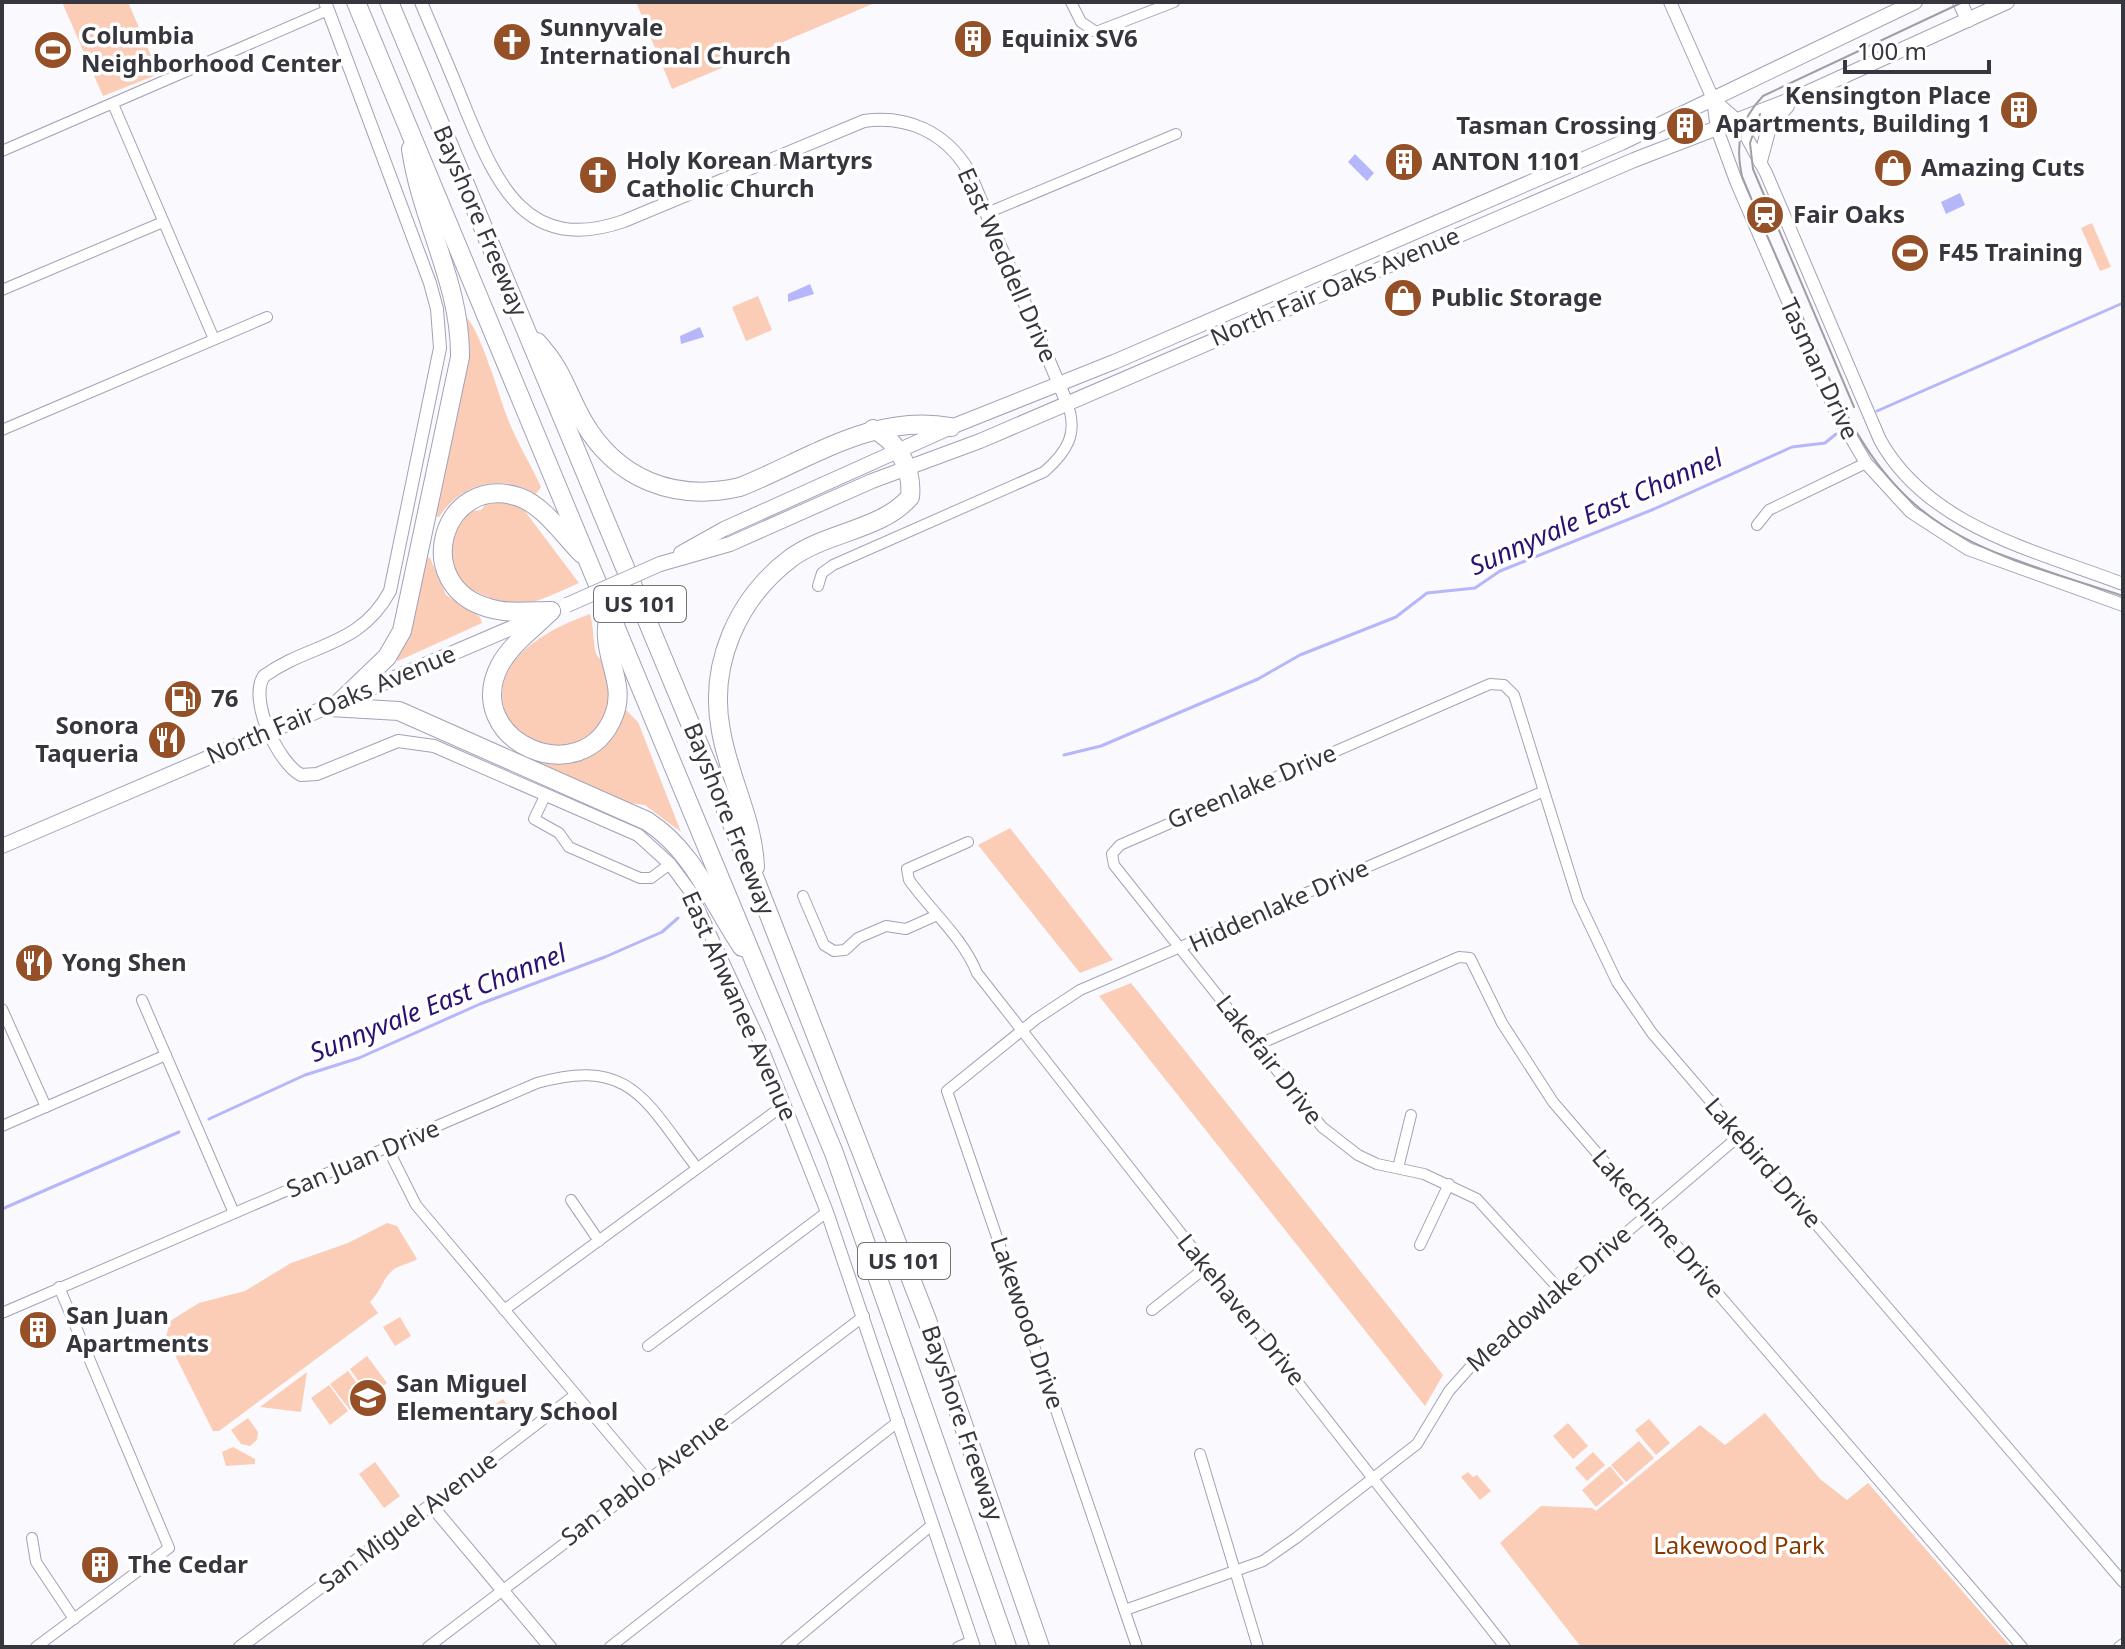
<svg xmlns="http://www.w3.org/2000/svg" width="2125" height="1649" font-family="'Noto Sans',sans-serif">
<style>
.green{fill:#fccdb6}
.water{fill:#b6b7fb}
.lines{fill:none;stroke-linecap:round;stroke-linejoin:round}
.stream{stroke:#b6b7fb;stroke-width:3}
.minor-casing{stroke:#a1a2b7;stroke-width:12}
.tertiary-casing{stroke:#a1a2b7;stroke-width:14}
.secondary-casing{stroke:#a1a2b7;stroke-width:16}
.motorway-casing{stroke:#a1a2b7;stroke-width:20}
.minor{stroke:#fff;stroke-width:10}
.tertiary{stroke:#fff;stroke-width:12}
.secondary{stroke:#fff;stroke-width:14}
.motorway{stroke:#fff;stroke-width:18}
.tram{stroke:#9e9ea5;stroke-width:2}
.secondary-bridge-casing{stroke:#a1a2b7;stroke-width:16;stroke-linecap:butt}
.secondary-bridge{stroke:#fff;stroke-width:14}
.labels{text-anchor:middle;stroke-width:7;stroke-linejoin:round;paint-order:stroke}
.shield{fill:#fff;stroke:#727279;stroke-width:2}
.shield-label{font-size:22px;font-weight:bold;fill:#36363f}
.poi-label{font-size:24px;font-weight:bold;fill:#36363f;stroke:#fff;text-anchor:start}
.street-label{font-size:24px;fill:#36363f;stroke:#fff}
.park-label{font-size:24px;fill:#853900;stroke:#fff}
.water-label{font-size:26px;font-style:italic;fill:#2a1272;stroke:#fff}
</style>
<rect width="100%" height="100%" fill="#f9f9fe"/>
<g class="green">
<polygon points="62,2 128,2 159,74 103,96"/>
<polygon points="636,2 877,2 672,89"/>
<polygon points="2092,223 2111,267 2100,271 2081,228"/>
<polygon points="758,296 772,330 746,341 732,307"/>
<path d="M 466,317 C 479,328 499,394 506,414 C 515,439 530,463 541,487 L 536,494 C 501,473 461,483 439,517 L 431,514 Z"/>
<path d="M 490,499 L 521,506 L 579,583 C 516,611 517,612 456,582 L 446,547 L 464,512 L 481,510 Z"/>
<polygon points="422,557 430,558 446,595 480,617 482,623 398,661 393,655"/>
<path d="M 590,614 C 594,626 593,648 597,655 C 599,659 603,661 605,665 C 614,683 609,714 596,728 C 539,791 420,674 590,614 Z"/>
<polygon points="623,707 638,722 681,832 645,805 622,802 538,763 543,759 566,760"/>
<polygon points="1010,828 1113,960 1080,973 978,845"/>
<polygon points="1131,983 1443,1375 1425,1406 1099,996"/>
<path d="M 387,1223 L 397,1226 L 417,1259 C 410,1264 401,1264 393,1270 C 383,1278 381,1291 370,1302 L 378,1313 L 219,1431 L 213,1431 L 166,1337 L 170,1321 L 199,1303 L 245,1291 L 291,1263 L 348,1243 Z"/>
<polygon points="400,1317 411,1336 395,1346 383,1327"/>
<polygon points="367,1356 387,1383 369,1396 350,1369"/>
<polygon points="348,1371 367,1397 350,1410 330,1384"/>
<polygon points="307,1372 301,1412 260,1407"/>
<polygon points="329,1385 348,1411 330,1425 311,1398"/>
<polygon points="503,1399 512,1412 509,1414 512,1419 506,1424 493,1406"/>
<polygon points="1765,1413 1820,1479 1847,1500 1868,1483 2011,1647 1581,1647 1500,1543 1541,1506 1592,1508 1596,1511 1700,1425 1725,1445"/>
<polygon points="248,1418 258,1432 257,1440 250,1446 241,1444 231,1430"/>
<polygon points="1649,1419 1670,1443 1656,1455 1635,1430"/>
<polygon points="1568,1423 1588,1446 1573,1459 1553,1436"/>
<polygon points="1639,1441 1654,1458 1626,1482 1611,1465"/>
<polygon points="233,1447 255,1459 255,1464 226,1466 222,1452"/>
<polygon points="1593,1452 1605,1465 1587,1481 1575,1468"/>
<polygon points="375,1462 400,1496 384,1508 359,1474"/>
<polygon points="1610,1466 1624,1483 1596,1507 1582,1490"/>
<polygon points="1468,1472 1473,1477 1477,1475 1491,1491 1480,1500 1461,1477"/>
</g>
<g class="water">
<polygon points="1355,154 1374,173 1367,181 1348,162"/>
<polygon points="1960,193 1965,205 1946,214 1941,202"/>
<polygon points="810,284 814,294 788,302 788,294"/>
<polygon points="700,327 704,337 681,344 680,336"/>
</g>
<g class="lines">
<g class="stream">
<polyline points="1877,411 2123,303"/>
<polyline points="1064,755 1101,746 1258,679 1300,655 1396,617 1427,593 1475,588 1500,571 1654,509 1792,447 1825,443 1836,434"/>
<polyline points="209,1119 305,1075 359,1058 480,1004 605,957 662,932 678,918"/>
<polyline points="2,1209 179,1132"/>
</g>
<g class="minor-casing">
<g id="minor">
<polyline points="1071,2 1081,22 1096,32 1174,2"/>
<polyline points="113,104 214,339"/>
<polyline points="2,151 328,10"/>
<polyline points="987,213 1176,134"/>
<polyline points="2,290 163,222"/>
<polyline points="2,430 267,317"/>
<polyline points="1757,525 1769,510 1866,463"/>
<path d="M 818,586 L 822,573 L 833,565 L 1044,472 C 1067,452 1079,433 1067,403"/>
<polyline points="546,794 534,819 559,833 569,847 640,878 651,878 670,864"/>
<path d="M 968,842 L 907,869 L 909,880 C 932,912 963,938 977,973 L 1505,1647"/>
<polyline points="803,896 824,945 834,951 845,950 858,938 886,926 906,929 935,916"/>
<polyline points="142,1000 234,1213"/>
<polyline points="2,1009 46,1107"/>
<polyline points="1257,1045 1459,957 1470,958 1502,1023 1553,1102 2022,1647"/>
<polyline points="2,1126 166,1055"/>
<polyline points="388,1149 416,1205 647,1479"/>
<polyline points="1398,1168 1411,1115"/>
<polyline points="571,1200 599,1241"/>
<polyline points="1420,1245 1449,1184"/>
<polyline points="1560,1290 1477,1199 1424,1174 1377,1164 1358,1155 1322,1127 1114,865 1112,854 1120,845 1490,684 1504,685 1514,695 1578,900 1617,982 1652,1033 2123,1582"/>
<polyline points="504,1310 784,1105"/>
<polyline points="1152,1310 1205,1268"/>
<path d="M 2,1313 L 537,1083 C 631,1056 646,1102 697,1168"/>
<polyline points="648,1346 827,1212"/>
<polyline points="1200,1454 1258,1647"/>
<polyline points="431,1505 575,1395"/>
<polyline points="32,1538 36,1562 74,1619"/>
<polyline points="1125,1610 1263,1561 1296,1538 1417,1444 1449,1391 1473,1364 1739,1136"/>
<polyline points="36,1647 169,1548 59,1287"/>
<polyline points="428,1647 864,1316"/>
<polyline points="610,1647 899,1421"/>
<polyline points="786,1647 933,1524"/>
<polyline points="958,1647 972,1641"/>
<polyline points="1137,1647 947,1091 1036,1019 1080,990 1542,792"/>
<polyline points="2119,1647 2123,1644"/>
</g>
</g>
<g class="tertiary-casing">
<g id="tertiary">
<path d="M 325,2 L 430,283 L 437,309 L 440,348 L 390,591 C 360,647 310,643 264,676 C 248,699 278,763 301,775 L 317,774 L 398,741 L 434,746 L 638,835 L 670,864 L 690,891 L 758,1038 L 827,1212 L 974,1647"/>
<path d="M 421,2 C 436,38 452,74 466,110 C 497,185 527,255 624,221 L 864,121 C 907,115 945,132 968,170 L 1067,403"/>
<polyline points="1670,2 1713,99 1717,129 1736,181 1835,410 1866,463 1911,512 1968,549 2123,605"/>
<path d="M 1713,99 L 1738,121 L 1766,173 L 1880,440 C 1928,527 2037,551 2123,584"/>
<polyline points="240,1647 431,1505 550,1647"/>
</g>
</g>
<g class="secondary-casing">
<g id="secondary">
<polyline points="1960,2 1968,20"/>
<polyline points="1760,161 1770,124 1787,106"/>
<polyline points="681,553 724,529 951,427 1114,362 1621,143 1915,2"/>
<polyline points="660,564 730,544 872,481 980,441 1634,160 1800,96 2007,2"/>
<polyline points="2,846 544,614"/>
</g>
</g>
<g class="motorway-casing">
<g id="motorway">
<polyline points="356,2 834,1153 1007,1647"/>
<polyline points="389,2 755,879 927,1320 1040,1647"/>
<path d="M 537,342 C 564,372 565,389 583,421 C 617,480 675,502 740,487 C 810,459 873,413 951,427"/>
<path d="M 551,611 C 534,628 512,643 500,665 C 460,741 583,795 614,715 C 625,687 608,664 607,637 C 606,629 608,620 609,612"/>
<path d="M 551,611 C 531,611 508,614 489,608 C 409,586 442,472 519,497 C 544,506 564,536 582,554"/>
<path d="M 338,704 L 387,657 L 402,631 L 460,357 C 461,284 421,220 411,149"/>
<path d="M 330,707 L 399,711 L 647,821 C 694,851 712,903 742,947"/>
<path d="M 755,867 C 753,819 729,778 721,731 C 708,664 738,598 791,558 C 826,532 882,530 910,497 C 913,470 898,441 873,429"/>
</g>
</g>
<use href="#minor" class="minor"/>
<use href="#tertiary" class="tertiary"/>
<use href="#secondary" class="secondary"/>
<use href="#motorway" class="motorway"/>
<g class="tram">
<path d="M 1963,2 L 1763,96 C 1740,120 1735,144 1742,176 C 1761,223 1782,269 1802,316 C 1837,397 1868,480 1947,528 C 2000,561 2065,576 2123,596"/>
<polyline points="1760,114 1750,143 1753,169 1854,407"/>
</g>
<g class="secondary-bridge-casing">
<polyline id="secondary-bridge" points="567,605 660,564"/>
</g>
<use href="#secondary-bridge" class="secondary-bridge"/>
</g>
<defs>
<g id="building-disc" transform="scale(2)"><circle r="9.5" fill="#965028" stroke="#fff"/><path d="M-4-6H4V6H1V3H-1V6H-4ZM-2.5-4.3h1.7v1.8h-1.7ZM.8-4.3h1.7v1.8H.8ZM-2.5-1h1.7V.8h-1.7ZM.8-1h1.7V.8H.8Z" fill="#fff"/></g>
<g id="church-disc" transform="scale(2)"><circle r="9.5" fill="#965028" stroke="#fff"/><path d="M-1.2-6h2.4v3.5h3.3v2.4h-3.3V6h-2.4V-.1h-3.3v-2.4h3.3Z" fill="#fff"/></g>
<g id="stadium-disc" transform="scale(2)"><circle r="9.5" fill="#965028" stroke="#fff"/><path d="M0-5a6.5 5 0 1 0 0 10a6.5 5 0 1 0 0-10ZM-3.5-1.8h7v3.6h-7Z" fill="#fff"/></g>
<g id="shop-disc" transform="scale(2)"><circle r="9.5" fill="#965028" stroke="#fff"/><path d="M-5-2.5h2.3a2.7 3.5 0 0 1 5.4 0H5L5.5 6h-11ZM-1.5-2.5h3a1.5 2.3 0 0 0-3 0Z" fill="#fff"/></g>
<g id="station-disc" transform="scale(2)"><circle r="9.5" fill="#965028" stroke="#fff"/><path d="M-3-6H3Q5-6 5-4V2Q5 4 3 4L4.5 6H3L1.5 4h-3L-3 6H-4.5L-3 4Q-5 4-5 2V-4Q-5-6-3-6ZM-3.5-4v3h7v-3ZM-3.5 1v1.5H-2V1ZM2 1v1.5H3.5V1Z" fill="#fff"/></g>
<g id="fuel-disc" transform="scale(2)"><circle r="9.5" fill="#965028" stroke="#fff"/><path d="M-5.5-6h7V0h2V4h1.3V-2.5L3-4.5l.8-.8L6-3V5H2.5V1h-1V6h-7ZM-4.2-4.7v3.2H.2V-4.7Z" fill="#fff"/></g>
<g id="restaurant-disc" transform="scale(2)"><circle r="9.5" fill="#965028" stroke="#fff"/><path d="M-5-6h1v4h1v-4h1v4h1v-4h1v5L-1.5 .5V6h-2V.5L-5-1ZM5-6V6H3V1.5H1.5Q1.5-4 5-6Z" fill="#fff"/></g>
<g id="school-disc" transform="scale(2)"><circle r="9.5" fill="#965028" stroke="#fff"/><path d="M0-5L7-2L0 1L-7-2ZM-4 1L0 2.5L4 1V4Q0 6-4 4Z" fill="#fff"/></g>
</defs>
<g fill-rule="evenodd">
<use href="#building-disc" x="973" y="39"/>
<use href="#church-disc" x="512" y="42"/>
<use href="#stadium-disc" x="53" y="50"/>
<use href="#building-disc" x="2019" y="110"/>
<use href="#building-disc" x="1685" y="126"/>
<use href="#building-disc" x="1404" y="162"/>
<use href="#shop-disc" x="1893" y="168"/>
<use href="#church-disc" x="598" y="175"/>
<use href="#station-disc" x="1765" y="215"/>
<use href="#stadium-disc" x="1910" y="253"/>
<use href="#shop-disc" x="1403" y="298"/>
<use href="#fuel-disc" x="183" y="699"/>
<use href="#restaurant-disc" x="167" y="740"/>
<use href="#restaurant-disc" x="34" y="963"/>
<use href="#building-disc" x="38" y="1330"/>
<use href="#school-disc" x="368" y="1398"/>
<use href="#building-disc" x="100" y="1565"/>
</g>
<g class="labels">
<g class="shield">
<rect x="594" y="586" width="92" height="36" rx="6"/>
<rect x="858" y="1243" width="92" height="36" rx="6"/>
</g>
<g class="shield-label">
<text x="640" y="612">US 101</text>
<text x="904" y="1269">US 101</text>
</g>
<g class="poi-label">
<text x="540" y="36">Sunnyvale<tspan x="540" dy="28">International Church</tspan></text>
<text x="81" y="44">Columbia<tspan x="81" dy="28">Neighborhood Center</tspan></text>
<text x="1001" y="47">Equinix SV6</text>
<text x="1991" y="104" text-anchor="end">Kensington Place<tspan x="1991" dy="28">Apartments, Building 1</tspan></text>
<text x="1657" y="134" text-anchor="end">Tasman Crossing</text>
<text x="626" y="169">Holy Korean Martyrs<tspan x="626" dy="28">Catholic Church</tspan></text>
<text x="1432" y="170">ANTON 1101</text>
<text x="1921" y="176">Amazing Cuts</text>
<text x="1793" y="223">Fair Oaks</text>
<text x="1938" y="261">F45 Training</text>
<text x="1431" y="306">Public Storage</text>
<text x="211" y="707">76</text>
<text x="139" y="734" text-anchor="end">Sonora<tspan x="139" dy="28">Taqueria</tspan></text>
<text x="62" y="971">Yong Shen</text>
<text x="66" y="1324">San Juan<tspan x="66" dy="28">Apartments</tspan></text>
<text x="396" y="1392">San Miguel<tspan x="396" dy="28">Elementary School</tspan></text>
<text x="128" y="1573">The Cedar</text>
</g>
<g class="street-label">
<text transform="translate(480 221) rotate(67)" y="8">Bayshore Freeway</text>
<text transform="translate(1007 265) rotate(66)" y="8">East Weddell Drive</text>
<text transform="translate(1335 287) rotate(-23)" y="8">North Fair Oaks Avenue</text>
<text transform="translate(1819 369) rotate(65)" y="8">Tasman Drive</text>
<text transform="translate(331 705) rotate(-23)" y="8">North Fair Oaks Avenue</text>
<text transform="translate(1252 787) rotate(-23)" y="8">Greenlake Drive</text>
<text transform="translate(729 819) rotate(68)" y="8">Bayshore Freeway</text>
<text transform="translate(1279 906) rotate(-24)" y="8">Hiddenlake Drive</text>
<text transform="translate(739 1006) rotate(66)" y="8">East Ahwanee Avenue</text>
<text transform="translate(1269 1060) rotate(52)" y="8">Lakefair Drive</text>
<text transform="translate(363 1159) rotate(-23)" y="8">San Juan Drive</text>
<text transform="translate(1763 1163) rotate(49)" y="8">Lakebird Drive</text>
<text transform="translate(1658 1224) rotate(49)" y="8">Lakechime Drive</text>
<text transform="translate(1549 1299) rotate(-41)" y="8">Meadowlake Drive</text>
<text transform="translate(1241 1310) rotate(51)" y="8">Lakehaven Drive</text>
<text transform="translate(1027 1323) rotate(71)" y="8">Lakewood Drive</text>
<text transform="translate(962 1423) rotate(71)" y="8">Bayshore Freeway</text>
<text transform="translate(645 1480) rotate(-37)" y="8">San Pablo Avenue</text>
<text transform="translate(408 1522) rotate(-37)" y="8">San Miguel Avenue</text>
</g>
<g class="park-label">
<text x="1739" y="1554">Lakewood Park</text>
</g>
<g class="water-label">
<text transform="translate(1596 512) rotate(-24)" y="9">Sunnyvale East Channel</text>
<text transform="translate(438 1003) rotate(-22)" y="9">Sunnyvale East Channel</text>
</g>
</g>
<rect width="2125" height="1649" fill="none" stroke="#36363f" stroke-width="8"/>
<path d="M1845 60v12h144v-12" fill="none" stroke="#36363f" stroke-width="4"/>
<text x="1857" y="60" font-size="24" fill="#36363f" stroke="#ffffff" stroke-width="6" paint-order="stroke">100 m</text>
</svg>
